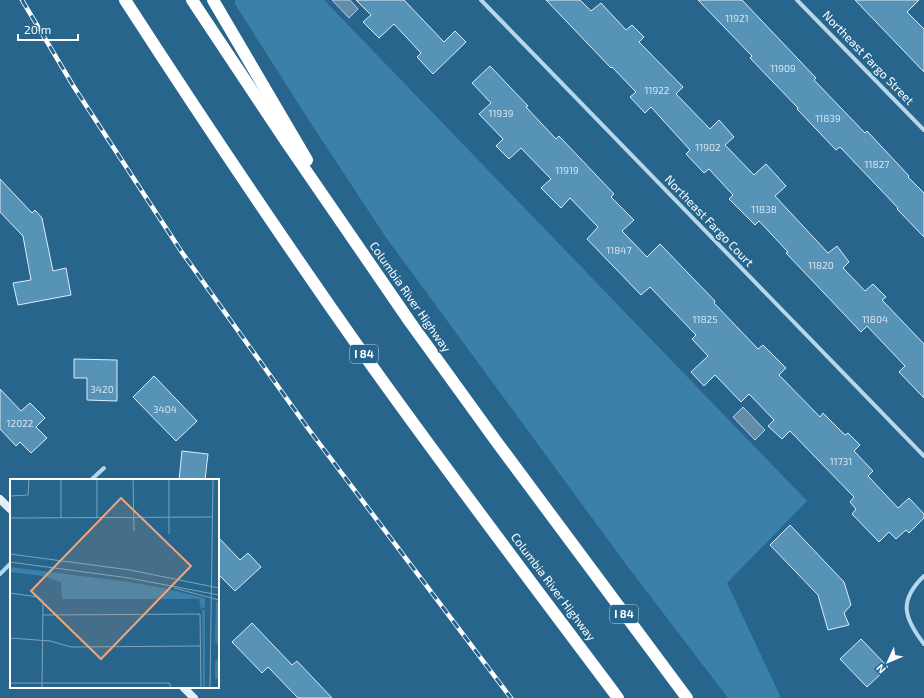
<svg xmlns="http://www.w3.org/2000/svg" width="924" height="698" font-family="'Exo 2',sans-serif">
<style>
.green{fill:#3b80a9}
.water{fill:#658ca7;stroke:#abd3eb}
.building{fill:#5793b7;stroke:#dbedf8}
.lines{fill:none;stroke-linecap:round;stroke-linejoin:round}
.minor{stroke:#b6d7ea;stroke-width:4}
.secondary{stroke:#e1eff9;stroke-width:8}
.motorway{stroke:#fff;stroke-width:12}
.rail-casing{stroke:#fff;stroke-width:4.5}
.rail{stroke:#27658d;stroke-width:3;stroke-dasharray:9;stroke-linecap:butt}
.labels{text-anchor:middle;stroke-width:4;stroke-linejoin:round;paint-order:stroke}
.number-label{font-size:10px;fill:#d5e4ed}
.shield{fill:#27658d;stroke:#bed1dd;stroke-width:1}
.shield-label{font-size:11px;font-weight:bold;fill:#fff}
.street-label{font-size:12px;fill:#fff;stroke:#27658d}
.inset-road{fill:none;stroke:#7da3bb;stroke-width:1}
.view{fill:#f2a479;fill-opacity:0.15;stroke:#f2a479;stroke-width:2}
.inset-edge{fill:none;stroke:#fff;stroke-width:2}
</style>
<rect width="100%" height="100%" fill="#27658d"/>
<polygon class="green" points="235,0 324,0 807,501 727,583 781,698 728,698 628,567 385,236 310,122 235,4"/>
<g class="water">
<polygon points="332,0 350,0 358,9 349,18"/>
<polygon points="743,407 765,430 755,440 733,417"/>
</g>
<g class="building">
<polygon points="356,0 404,0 444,42 455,31 466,42 433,74 417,57 421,53 394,24 379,38 363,22 371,15"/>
<polygon points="546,0 580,0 591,11 601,3 626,30 632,25 644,37 639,42 683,87 676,94 710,129 719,120 734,137 725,145 754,175 766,164 786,186 775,196 828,253 837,246 849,262 843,268 865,291 873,284 886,297 882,300 924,344 924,398 899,372 905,366 867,326 861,332 786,253 788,252 759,221 755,225 729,199 733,195 709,169 704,173 686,154 690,150 651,107 645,113 630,97 636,92 612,67 611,68"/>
<polygon points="698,0 742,0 816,78 814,80 865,133 867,131 909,176 908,177 924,193 924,237 897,209 898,208 840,147 836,150 797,109 798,108 750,58 752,56"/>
<polygon points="855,0 919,0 907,12 924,29 924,72"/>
<polygon points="490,66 528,106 526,107 556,139 559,136 614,194 611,197 634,220 622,231 647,257 660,244 715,301 714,303 758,349 763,345 786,368 779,375 820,417 823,413 845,435 848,433 860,445 854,451 873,471 868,476 898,508 909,498 924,514 924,518 909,533 906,530 896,539 889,532 879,542 852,514 856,509 850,502 854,497 790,431 782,439 768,426 774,420 749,394 741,402 715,375 704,386 691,372 708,356 692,339 696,335 650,287 641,295 587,239 598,227 570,198 561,208 541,188 551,179 521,148 509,159 496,146 503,139 479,114 491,103 472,83"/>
<polygon points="0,179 32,213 35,210 42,218 53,271 66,268 71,295 18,305 13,283 31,280 23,236 0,212"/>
<polygon points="74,359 117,360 117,401 87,400 87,378 74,378"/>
<polygon points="154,376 197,421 176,441 133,397"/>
<polygon points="0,389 21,411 30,403 45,418 36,427 47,438 31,453 20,442 16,446 0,429"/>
<polygon points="182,451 208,454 205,480 179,480"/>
<polygon points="790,525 844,582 851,605 844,613 849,625 828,630 818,595 770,545"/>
<polygon points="218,537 240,560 248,553 261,567 235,591 218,574"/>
<polygon points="252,623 292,665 297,661 332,698 298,698 268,667 262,673 232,642"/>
<polygon points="861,639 888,667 867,687 840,659"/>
</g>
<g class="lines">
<g class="minor">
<polyline points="481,0 924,456"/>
<polyline points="797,0 924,130"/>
<polyline points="91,480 104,468"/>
<polyline points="0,574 11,563"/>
<path d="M 924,576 C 898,601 904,618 924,644"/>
</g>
<g class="secondary">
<polyline points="0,499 11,510"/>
<polyline points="183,687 194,698"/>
</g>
<g class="motorway">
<path d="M 125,0 C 202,119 281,237 362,352 C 445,469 532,583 618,698"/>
<polyline points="192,0 287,143 410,322 496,441 687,698"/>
<polyline points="213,0 307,160"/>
</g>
<g class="rail-casing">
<polyline id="rail" points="22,0 74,87 181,251 307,427 511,698"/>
</g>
<use href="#rail" class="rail"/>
</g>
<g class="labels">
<g class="number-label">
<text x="737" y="22">11921</text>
<text x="783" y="72">11909</text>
<text x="657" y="94">11922</text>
<text x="501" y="117">11939</text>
<text x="828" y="122">11839</text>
<text x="708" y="151">11902</text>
<text x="877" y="168">11827</text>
<text x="567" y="174">11919</text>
<text x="764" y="213">11838</text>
<text x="619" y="254">11847</text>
<text x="821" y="269">11820</text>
<text x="705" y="323">11825</text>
<text x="875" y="323">11804</text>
<text x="102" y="393">3420</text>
<text x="165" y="413">3404</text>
<text x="20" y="427">12022</text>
<text x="841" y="465">11731</text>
</g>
<g class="shield">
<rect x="350" y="345" width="28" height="18" rx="3"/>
<rect x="610" y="605" width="28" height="18" rx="3"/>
</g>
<g class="shield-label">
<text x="364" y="358">I 84</text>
<text x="624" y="618">I 84</text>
</g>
<g class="street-label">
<text transform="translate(868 58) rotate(46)" y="4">Northeast Fargo Street</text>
<text transform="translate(709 221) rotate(46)" y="4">Northeast Fargo Court</text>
<text transform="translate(410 297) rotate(55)" y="4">Columbia River Highway</text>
<text transform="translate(553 587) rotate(53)" y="4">Columbia River Highway</text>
</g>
</g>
<g transform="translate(10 479)">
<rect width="209" height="209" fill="#27658d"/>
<path d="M 0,88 L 120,103 L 158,110 L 195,119 L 195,128 L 191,130 L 189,120 L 52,120 L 51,103 L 33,97 L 0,93 ZM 206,122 L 209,123 L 209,168 L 205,162 ZM 192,131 L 195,131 L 195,209 L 193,209 ZM 209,178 L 209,200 L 205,200 L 205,183 Z" fill="#3b80a9"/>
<path class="inset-road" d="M 51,0 L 51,39M 87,0 L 87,39M 123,0 L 124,52M 159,0 L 159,55M 0,17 L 18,16 L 19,0M 0,39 L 202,38M 0,75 L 120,91 L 209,109M 0,83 L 119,99 L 209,116M 164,109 L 209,121M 0,114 L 28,118 L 33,122 L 32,209M 33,136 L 190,135 L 191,209M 0,159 L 40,162 L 61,168 L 190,167M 0,204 L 160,204 L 160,209M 200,209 L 203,0"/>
<path class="view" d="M 111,19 L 181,87 L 91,180 L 21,112 Z"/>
<rect width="209" height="209" class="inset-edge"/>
</g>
<g transform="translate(888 662) rotate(226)" stroke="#27658d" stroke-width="3" paint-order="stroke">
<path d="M0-3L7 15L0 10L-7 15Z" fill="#ffffff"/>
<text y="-6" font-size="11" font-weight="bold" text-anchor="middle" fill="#ffffff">N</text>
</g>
<path d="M18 34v6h60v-6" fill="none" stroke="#ffffff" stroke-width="2"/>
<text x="24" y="34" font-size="12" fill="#ffffff" stroke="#27658d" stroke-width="3" paint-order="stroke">20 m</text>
</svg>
